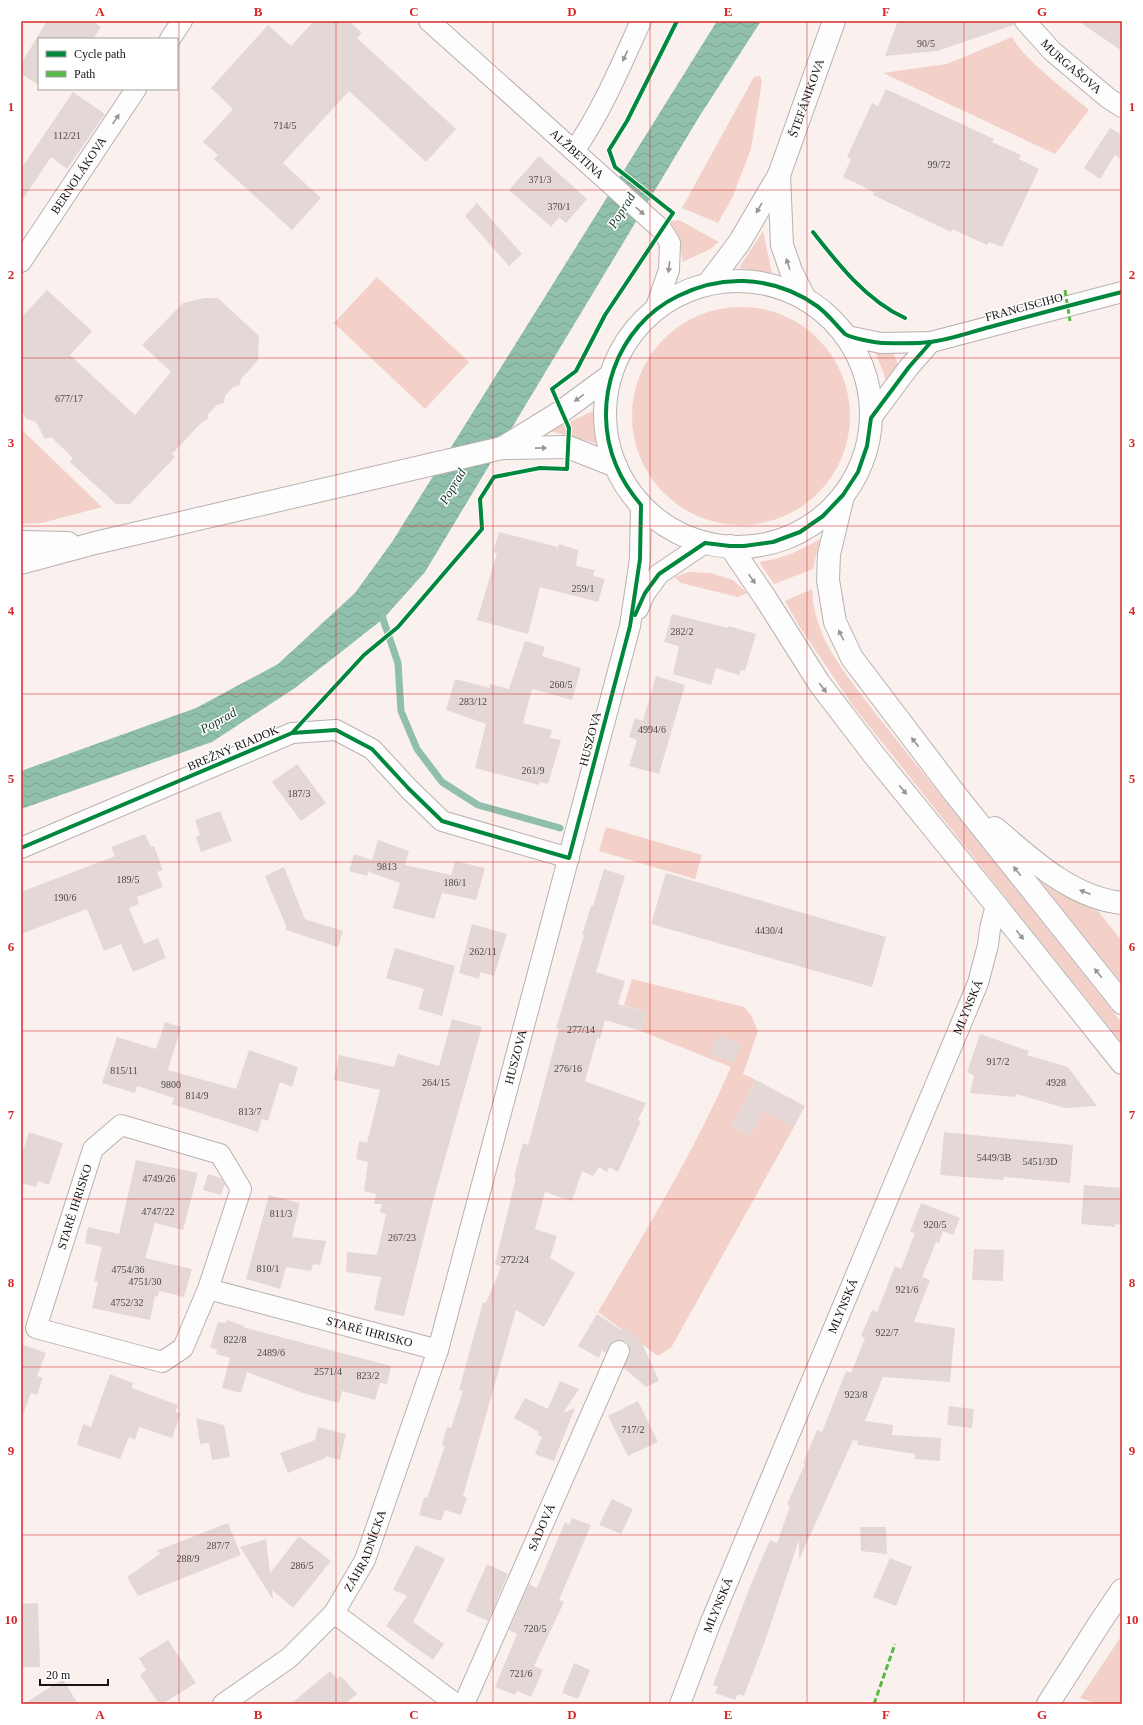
<svg xmlns="http://www.w3.org/2000/svg" width="1143" height="1725" font-family="Georgia,serif">
<style>
.green{fill:#f3d0c8}
.water{fill:url(#water-waves)}
.lines{fill:none;stroke-linecap:round;stroke-linejoin:round}
.stream{stroke:#90bfab;stroke-width:7}
.building{fill:#e4d8d6}
.minor-casing{stroke:#b8b1b0;stroke-width:22}
.tertiary-casing{stroke:#b8b1b0;stroke-width:24}
.primary-casing{stroke:#b8b1b0;stroke-width:24}
.minor{stroke:#fefdfd;stroke-width:20}
.tertiary{stroke:#fefdfd;stroke-width:22}
.primary{stroke:#fefdfd;stroke-width:22}
.quiet{stroke:#58b947;stroke-width:3;stroke-dasharray:6 3;stroke-linecap:butt}
.cycleway-casing{stroke:#fff;stroke-width:6}
.cycleway{stroke:#00873e;stroke-width:4}
.oneway{fill:#979493}
.grid{fill:none;stroke:#d62828;stroke-width:1;stroke-opacity:0.55}
.labels{text-anchor:middle;stroke-width:3;stroke-linejoin:round;paint-order:stroke}
.number-label{font-size:10px;fill:#4f4846}
.street-label{font-size:12px;fill:#191312;stroke:#fff}
.water-label{font-size:13px;font-style:italic;fill:#17392c;stroke:#fff}
.neatline{fill:none;stroke:#d62828;stroke-width:1.5}
.grid-label{font-size:13px;text-anchor:middle;font-weight:bold;fill:#d62828}
</style>
<defs>
<pattern id="water-waves" width="16" height="10" patternUnits="userSpaceOnUse"><rect width="16" height="10" fill="#90bfab"/><path d="M0 5q4-4 8 0t8 0" fill="none" stroke="#7ca392"/></pattern>
</defs>
<rect width="100%" height="100%" fill="#faf1ef"/>
<g class="green">
<path d="M 1012,37 C 1026,62 1067,91 1089,110 L 1055,154 L 883,73 L 947,64 Z"/>
<polygon points="760,76 762,81 751,149 733,196 718,223 682,208 754,77"/>
<polygon points="679,220 719,242 710,249 683,262 678,235 670,221"/>
<polygon points="763,231 772,273 739,268"/>
<polygon points="377,277 469,362 425,409 334,323"/>
<circle cx="741" cy="416" r="109"/>
<polygon points="875,352 893,353 900,368 887,387 884,374"/>
<polygon points="597,409 598,444 550,431"/>
<polygon points="21,429 102,507 42,523 21,524"/>
<path d="M 820,539 L 813,569 L 774,584 L 759,562 C 785,558 797,552 820,539 Z"/>
<polygon points="689,572 710,573 733,580 747,593 738,597 681,583 674,577"/>
<path d="M 812,589 C 814,640 847,675 876,714 L 1122,1023 L 1122,1043 L 853,706 L 799,626 L 785,601 Z"/>
<polygon points="606,827 702,855 695,879 599,851"/>
<polygon points="1040,881 1056,892 1098,911 1122,941 1122,983"/>
<path d="M 632,979 L 744,1007 L 751,1015 L 758,1031 L 743,1074 L 756,1080 L 732,1126 L 750,1136 L 764,1111 L 794,1127 L 671,1348 L 658,1356 L 598,1312 C 645,1232 694,1152 731,1067 L 641,1031 L 647,1012 L 624,1005 Z"/>
<polygon points="1122,1635 1122,1704 1099,1704 1080,1698"/>
</g>
<polygon class="water" points="717,21 761,21 699,117 425,572 383,619 295,688 212,742 21,809 21,771 196,708 278,664 355,593 392,542"/>
<g class="lines">
<polyline class="stream" points="382,610 383,619 398,663 401,711 417,749 442,782 478,805 560,828"/>
</g>
<g class="building">
<polygon points="47,21 92,21 101,27 93,39 39,39 39,85 21,74 21,64"/>
<polygon points="314,21 349,21 362,33 357,38 456,129 426,162 349,91 283,163 321,198 292,230 214,159 218,155 203,142 233,109 211,88 268,25 291,46"/>
<polygon points="898,21 1014,21 1014,25 937,51 885,56"/>
<polygon points="1078,21 1122,21 1122,51"/>
<polygon points="886,89 994,139 992,142 1021,155 1019,159 1039,169 1002,247 989,242 987,245 952,229 951,232 873,195 874,192 843,177 851,159 847,157 872,103 878,106"/>
<polygon points="73,92 105,114 67,169 51,157 21,202 21,169"/>
<polygon points="1110,128 1122,135 1122,160 1115,155 1100,179 1084,168"/>
<polygon points="539,156 587,199 566,223 559,217 551,227 509,190"/>
<polygon points="477,203 522,254 509,266 465,216"/>
<polygon points="47,290 92,331 70,355 135,415 171,372 142,345 183,303 204,298 218,298 259,336 258,360 241,379 239,386 233,387 225,396 224,403 217,405 208,414 208,419 201,423 172,454 175,457 130,504 116,504 70,462 73,458 51,437 45,439 36,422 26,419 21,410 21,318"/>
<polygon points="499,532 558,547 559,544 578,550 576,566 595,570 593,576 605,579 598,602 540,587 528,634 477,620 497,553 493,552"/>
<polygon points="672,614 728,628 728,626 756,634 745,671 741,670 739,675 716,668 711,685 673,674 679,646 664,642"/>
<polygon points="525,641 545,647 542,656 581,668 572,700 532,689 523,723 552,730 550,738 561,740 548,784 540,782 539,785 475,768 486,724 446,710 455,679 490,688 490,684 509,689"/>
<polygon points="656,676 685,685 659,774 629,766 637,740 629,737 635,718 643,721"/>
<polygon points="297,764 326,803 301,821 272,782"/>
<polygon points="220,811 232,841 201,852 196,837 200,835 195,820"/>
<polygon points="145,834 151,847 154,846 163,870 157,872 163,887 137,897 139,904 129,908 144,944 158,938 166,958 133,972 121,944 104,951 87,909 21,934 21,892 115,856 111,847"/>
<polygon points="378,840 409,851 405,865 451,875 455,861 485,868 476,900 442,893 434,919 393,908 400,883 369,872 371,864 367,876 349,871 354,854 372,860"/>
<polygon points="284,867 305,919 343,931 338,947 286,930 286,926 265,876"/>
<polygon points="604,869 625,876 596,972 625,981 618,1004 647,1012 641,1031 605,1020 600,1039 597,1038 585,1081 646,1103 638,1120 641,1121 618,1172 609,1167 607,1172 599,1167 593,1176 582,1171 572,1201 545,1192 535,1229 557,1236 550,1258 575,1273 544,1327 516,1310 463,1496 467,1498 461,1515 445,1510 441,1521 419,1515 424,1497 427,1498 445,1446 442,1445 447,1427 451,1428 463,1391 459,1390 483,1302 486,1303 501,1267 495,1264 516,1177 514,1177 523,1143 528,1145 559,1029 556,1028 584,935 582,935 591,906 593,906"/>
<polygon points="666,873 886,937 872,987 651,924"/>
<polygon points="472,924 507,934 494,976 480,972 479,979 459,973"/>
<polygon points="395,948 455,966 442,1016 418,1009 424,989 386,978"/>
<polygon points="452,1019 482,1027 433,1201 404,1316 374,1310 381,1277 346,1272 347,1252 377,1255 386,1214 380,1212 382,1204 374,1204 376,1194 364,1191 368,1162 356,1159 359,1141 367,1143 380,1090 334,1080 339,1055 394,1067 398,1054 439,1066"/>
<polygon points="165,1022 181,1027 168,1070 236,1089 249,1050 298,1067 292,1087 280,1082 268,1121 262,1119 258,1132 172,1104 174,1098 137,1086 135,1093 102,1083 117,1037 156,1049"/>
<polygon points="980,1034 1029,1051 1027,1055 1068,1067 1097,1106 1065,1108 1016,1094 1015,1097 970,1093 974,1076 967,1072"/>
<polygon points="718,1035 741,1044 734,1063 710,1054"/>
<polygon points="756,1080 805,1106 794,1127 764,1111 750,1136 732,1126"/>
<polygon points="29,1132 63,1143 49,1185 38,1181 36,1187 21,1183 21,1157"/>
<polygon points="944,1132 1073,1145 1070,1183 1004,1177 1003,1180 940,1175"/>
<polygon points="136,1160 198,1173 183,1230 155,1223 145,1258 192,1269 184,1297 159,1291 158,1297 155,1296 150,1320 92,1308 98,1282 94,1281 102,1247 85,1243 88,1227 119,1234"/>
<polygon points="208,1174 221,1178 225,1184 221,1195 203,1190"/>
<polygon points="1084,1185 1122,1188 1122,1225 1115,1224 1115,1227 1081,1224"/>
<polygon points="269,1195 300,1203 292,1237 326,1241 320,1265 313,1264 311,1271 286,1267 280,1289 246,1279"/>
<polygon points="921,1203 960,1218 953,1235 943,1231 939,1243 936,1242 922,1277 930,1280 914,1322 955,1328 950,1382 883,1377 865,1421 893,1425 892,1435 941,1438 940,1461 915,1459 915,1454 858,1445 857,1439 857,1441 853,1440 799,1560 799,1540 765,1641 744,1696 738,1694 735,1700 715,1693 718,1687 713,1685 751,1584 770,1540 777,1543 790,1506 787,1504 805,1464 803,1463 817,1430 822,1432 846,1371 851,1373 865,1338 861,1336 872,1310 877,1312 895,1266 901,1269 915,1233 910,1232"/>
<polygon points="974,1249 1004,1250 1003,1281 972,1280"/>
<polygon points="597,1314 621,1330 623,1327 642,1343 659,1381 646,1387 624,1368 630,1350 628,1345 624,1341 618,1340 613,1342 605,1353 602,1350 599,1358 578,1346"/>
<polygon points="227,1320 244,1326 243,1327 391,1366 387,1384 380,1383 375,1400 342,1391 339,1403 303,1393 247,1372 241,1393 222,1388 230,1358 216,1354 217,1350 210,1347 218,1322 225,1323"/>
<polygon points="21,1344 46,1353 37,1376 43,1378 37,1395 31,1393 23,1415 21,1415"/>
<polygon points="110,1374 133,1383 132,1388 178,1405 175,1412 181,1413 172,1438 139,1427 135,1440 129,1437 120,1459 77,1445 83,1424 91,1427"/>
<polygon points="560,1381 579,1389 563,1413 575,1408 554,1461 535,1454 542,1437 537,1435 539,1432 514,1418 525,1398 548,1409"/>
<polygon points="638,1401 658,1442 628,1456 608,1416"/>
<polygon points="949,1406 974,1409 972,1428 947,1425"/>
<polygon points="196,1418 224,1425 230,1457 212,1460 209,1443 200,1444"/>
<polygon points="318,1427 346,1434 340,1460 326,1456 325,1458 288,1473 280,1453 315,1440"/>
<polygon points="612,1499 633,1509 621,1534 599,1525"/>
<polygon points="572,1518 591,1525 559,1600 564,1602 534,1666 543,1670 531,1697 517,1691 515,1695 495,1687 517,1634 509,1630 529,1584 537,1588 565,1522 569,1525"/>
<polygon points="228,1523 241,1555 138,1596 127,1577 161,1553 156,1551"/>
<polygon points="860,1527 886,1527 887,1554 861,1551"/>
<polygon points="299,1536 331,1561 293,1608 272,1590 273,1600 240,1547 266,1539 270,1573"/>
<polygon points="416,1545 445,1559 413,1622 444,1644 433,1660 386,1626 407,1596 393,1590"/>
<polygon points="890,1558 912,1567 896,1606 873,1597"/>
<polygon points="487,1564 508,1574 488,1621 466,1611"/>
<polygon points="38,1603 40,1667 23,1667 21,1604"/>
<polygon points="168,1640 196,1683 162,1704 159,1704 140,1675 146,1670 139,1658"/>
<polygon points="574,1663 590,1670 578,1699 562,1693"/>
<polygon points="330,1671 337,1679 341,1676 357,1694 344,1704 291,1704"/>
<polygon points="63,1679 78,1704 24,1704 52,1686"/>
</g>
<g class="lines">
<g class="minor-casing">
<g id="minor">
<path id="s1" d="M 429,21 L 662,230 L 670,243 L 669,270 L 655,310"/>
<path id="s2" d="M 1025,21 L 1052,51 L 1108,98 L 1122,107"/>
<polyline points="170,39 182,21"/>
<path d="M 574,151 C 602,111 621,65 641,21"/>
<path id="s3" d="M 21,262 L 136,89"/>
<polyline points="847,336 881,343 931,342 1122,292"/>
<polyline points="871,418 909,367 931,342"/>
<polyline points="638,609 645,593 659,574 705,543"/>
<polyline points="21,848 292,733 336,730 372,749 409,789 442,821 569,858"/>
<path id="s4" d="M 208,1289 L 183,1348 L 162,1362 L 36,1328 L 93,1149 L 121,1125 L 220,1154 L 241,1189 L 208,1289 L 438,1350"/>
<polyline points="334,1613 456,1704"/>
<path id="s5" d="M 223,1704 L 289,1658 L 334,1613 L 365,1560 L 438,1350 L 630,626 L 640,559 L 641,505"/>
<path id="s6" d="M 464,1704 L 619,1351"/>
<path id="s7" d="M 680,1704 L 710,1624 L 978,983 L 988,945 L 990,929 L 996,905"/>
</g>
</g>
<g class="tertiary-casing">
<g id="tertiary">
<polyline points="502,448 562,411 611,375"/>
<polyline points="21,542 68,543"/>
<polyline points="21,563 95,543 502,448 568,447 616,466"/>
</g>
</g>
<g class="primary-casing">
<g id="primary">
<polyline points="779,175 782,245 791,271 805,299"/>
<circle cx="738" cy="414" r="133"/>
<path id="s8" d="M 708,284 L 739,243 L 779,175 L 834,21"/>
<polyline points="843,496 829,554 828,580 835,622 852,658 956,795 1122,1003"/>
<polyline points="730,546 766,599 819,683 874,755 996,905 1122,1063"/>
<path d="M 995,828 C 1031,859 1072,898 1122,903"/>
<polyline points="1048,1704 1101,1621 1122,1590"/>
</g>
</g>
<use href="#minor" class="minor"/>
<use href="#tertiary" class="tertiary"/>
<use href="#primary" class="primary"/>
<g class="quiet">
<polyline points="1065,290 1070,321"/>
<polyline points="874,1704 895,1644"/>
</g>
<g class="cycleway-casing">
<g id="cycleway">
<path d="M 813,232 C 838,264 867,301 905,318"/>
<polyline points="635,615 645,593 659,574 705,543 730,546 744,546 773,542 800,532 823,516 843,495 858,472 867,446 871,418 909,367 931,342"/>
<polyline points="292,733 364,655 398,627 482,529 480,499 494,477 540,468 567,469 569,428 552,389 576,371 605,315 673,213 615,167 609,150 627,121 677,21"/>
<path d="M 21,848 L 292,733 L 336,730 L 372,749 L 409,789 L 442,821 L 569,858 L 630,626 L 640,559 L 641,505 C 631,493 622,480 616,465 C 590,403 616,326 678,296 C 698,286 721,280 744,281 C 770,282 796,291 817,306 C 828,314 836,325 845,334 C 850,338 877,343 883,343 C 899,343 915,344 930,342 C 949,340 971,332 990,327 C 1034,315 1078,303 1122,292"/>
</g>
</g>
<use href="#cycleway" class="cycleway"/>
</g>
<defs><path id="oneway-solid" d="M-6-.8H1V-3.2L6.5 0L1 3.2V.8H-6Z"/></defs>
<g class="oneway">
<use href="#oneway-solid" transform="translate(625 56) rotate(115)"/>
<use href="#oneway-solid" transform="translate(116 119) rotate(-56)"/>
<use href="#oneway-solid" transform="translate(759 208) rotate(120)"/>
<use href="#oneway-solid" transform="translate(640 211) rotate(42)"/>
<use href="#oneway-solid" transform="translate(788 264) rotate(-108)"/>
<use href="#oneway-solid" transform="translate(669 267) rotate(97)"/>
<use href="#oneway-solid" transform="translate(579 398) rotate(144)"/>
<use href="#oneway-solid" transform="translate(541 448) rotate(-1)"/>
<use href="#oneway-solid" transform="translate(752 579) rotate(55)"/>
<use href="#oneway-solid" transform="translate(841 635) rotate(-116)"/>
<use href="#oneway-solid" transform="translate(823 688) rotate(53)"/>
<use href="#oneway-solid" transform="translate(915 742) rotate(-128)"/>
<use href="#oneway-solid" transform="translate(903 790) rotate(51)"/>
<use href="#oneway-solid" transform="translate(1017 871) rotate(-129)"/>
<use href="#oneway-solid" transform="translate(1085 892) rotate(-159)"/>
<use href="#oneway-solid" transform="translate(1020 935) rotate(51)"/>
<use href="#oneway-solid" transform="translate(1098 973) rotate(-129)"/>
</g>
<path class="grid" d="M 179,21 L 179,1704M 336,21 L 336,1704M 493,21 L 493,1704M 650,21 L 650,1704M 807,21 L 807,1704M 964,21 L 964,1704M 21,190 L 1122,190M 21,358 L 1122,358M 21,526 L 1122,526M 21,694 L 1122,694M 21,862 L 1122,862M 21,1031 L 1122,1031M 21,1199 L 1122,1199M 21,1367 L 1122,1367M 21,1535 L 1122,1535"/>
<g class="labels">
<g class="number-label">
<text x="926" y="47">90/5</text>
<text x="285" y="129">714/5</text>
<text x="67" y="139">112/21</text>
<text x="939" y="168">99/72</text>
<text x="540" y="183">371/3</text>
<text x="559" y="210">370/1</text>
<text x="69" y="402">677/17</text>
<text x="583" y="592">259/1</text>
<text x="682" y="635">282/2</text>
<text x="561" y="688">260/5</text>
<text x="473" y="705">283/12</text>
<text x="652" y="733">4994/6</text>
<text x="533" y="774">261/9</text>
<text x="299" y="797">187/3</text>
<text x="387" y="870">9813</text>
<text x="128" y="883">189/5</text>
<text x="455" y="886">186/1</text>
<text x="65" y="901">190/6</text>
<text x="769" y="934">4430/4</text>
<text x="483" y="955">262/11</text>
<text x="581" y="1033">277/14</text>
<text x="998" y="1065">917/2</text>
<text x="568" y="1072">276/16</text>
<text x="124" y="1074">815/11</text>
<text x="436" y="1086">264/15</text>
<text x="1056" y="1086">4928</text>
<text x="171" y="1088">9800</text>
<text x="197" y="1099">814/9</text>
<text x="250" y="1115">813/7</text>
<text x="994" y="1161">5449/3B</text>
<text x="1040" y="1165">5451/3D</text>
<text x="159" y="1182">4749/26</text>
<text x="158" y="1215">4747/22</text>
<text x="281" y="1217">811/3</text>
<text x="935" y="1228">920/5</text>
<text x="402" y="1241">267/23</text>
<text x="515" y="1263">272/24</text>
<text x="268" y="1272">810/1</text>
<text x="128" y="1273">4754/36</text>
<text x="145" y="1285">4751/30</text>
<text x="907" y="1293">921/6</text>
<text x="127" y="1306">4752/32</text>
<text x="887" y="1336">922/7</text>
<text x="235" y="1343">822/8</text>
<text x="271" y="1356">2489/6</text>
<text x="328" y="1375">2571/4</text>
<text x="368" y="1379">823/2</text>
<text x="856" y="1398">923/8</text>
<text x="633" y="1433">717/2</text>
<text x="218" y="1549">287/7</text>
<text x="188" y="1562">288/9</text>
<text x="302" y="1569">286/5</text>
<text x="535" y="1632">720/5</text>
<text x="521" y="1677">721/6</text>
</g>
<g class="street-label">
<text dy="4" stroke="none"><textPath href="#s2" startOffset="65">MURGAŠOVA</textPath></text>
<text dy="4" stroke="none"><textPath href="#s8" startOffset="212">ŠTEFÁNIKOVA</textPath></text>
<text dy="4" stroke="none"><textPath href="#s1" startOffset="199">ALŽBETINA</textPath></text>
<text dy="4" stroke="none"><textPath href="#s3" startOffset="104">BERNOLÁKOVA</textPath></text>
<text transform="translate(1024 307) rotate(-15)" y="4">FRANCISCIHO</text>
<text transform="translate(590 739) rotate(-75)" y="4">HUSZOVA</text>
<text transform="translate(233 748) rotate(-23)" y="4">BREŽNÝ RIADOK</text>
<text dy="4" stroke="none"><textPath href="#s7" startOffset="754">MLYNSKÁ</textPath></text>
<text dy="4" stroke="none"><textPath href="#s5" startOffset="731">HUSZOVA</textPath></text>
<text dy="4" stroke="none"><textPath href="#s4" startOffset="347">STARÉ IHRISKO</textPath></text>
<text dy="4" stroke="none"><textPath href="#s7" startOffset="430">MLYNSKÁ</textPath></text>
<text dy="4" stroke="none"><textPath href="#s4" startOffset="861">STARÉ IHRISKO</textPath></text>
<text dy="4" stroke="none"><textPath href="#s6" startOffset="193">SADOVÁ</textPath></text>
<text dy="4" stroke="none"><textPath href="#s5" startOffset="214">ZÁHRADNÍCKA</textPath></text>
<text dy="4" stroke="none"><textPath href="#s7" startOffset="106">MLYNSKÁ</textPath></text>
</g>
<g class="water-label">
<text transform="translate(621 210) rotate(-58)" y="5">Poprad</text>
<text transform="translate(452 486) rotate(-59)" y="5">Poprad</text>
<text transform="translate(218 720) rotate(-29)" y="5">Poprad</text>
</g>
</g>
<rect width="1143" height="1725" fill="none" stroke="#ffffff" stroke-width="44"/>
<rect x="38" y="38" width="140" height="52" fill="#ffffff" stroke="#a3a1a0"/>
<rect x="46" y="51" width="20" height="6" fill="#00873e" stroke="#a3a1a0"/>
<text x="74" y="58" font-size="12" fill="#191312">Cycle path</text>
<rect x="46" y="71" width="20" height="6" fill="#58b947" stroke="#a3a1a0"/>
<text x="74" y="78" font-size="12" fill="#191312">Path</text>
<path d="M40 1679v6h68v-6" fill="none" stroke="#191312" stroke-width="2"/>
<text x="46" y="1679" font-size="12" fill="#191312" stroke="#ffffff" stroke-width="3" paint-order="stroke">20 m</text>
<rect x="22" y="22" width="1099" height="1681" class="neatline"/>
<g class="grid-label">
<text x="100" y="16">A</text>
<text x="258" y="16">B</text>
<text x="414" y="16">C</text>
<text x="572" y="16">D</text>
<text x="728" y="16">E</text>
<text x="886" y="16">F</text>
<text x="1042" y="16">G</text>
<text x="11" y="111">1</text>
<text x="1132" y="111">1</text>
<text x="11" y="279">2</text>
<text x="1132" y="279">2</text>
<text x="11" y="447">3</text>
<text x="1132" y="447">3</text>
<text x="11" y="615">4</text>
<text x="1132" y="615">4</text>
<text x="11" y="783">5</text>
<text x="1132" y="783">5</text>
<text x="11" y="951">6</text>
<text x="1132" y="951">6</text>
<text x="11" y="1119">7</text>
<text x="1132" y="1119">7</text>
<text x="11" y="1287">8</text>
<text x="1132" y="1287">8</text>
<text x="11" y="1455">9</text>
<text x="1132" y="1455">9</text>
<text x="11" y="1624">10</text>
<text x="1132" y="1624">10</text>
<text x="100" y="1719">A</text>
<text x="258" y="1719">B</text>
<text x="414" y="1719">C</text>
<text x="572" y="1719">D</text>
<text x="728" y="1719">E</text>
<text x="886" y="1719">F</text>
<text x="1042" y="1719">G</text>
</g>
</svg>
